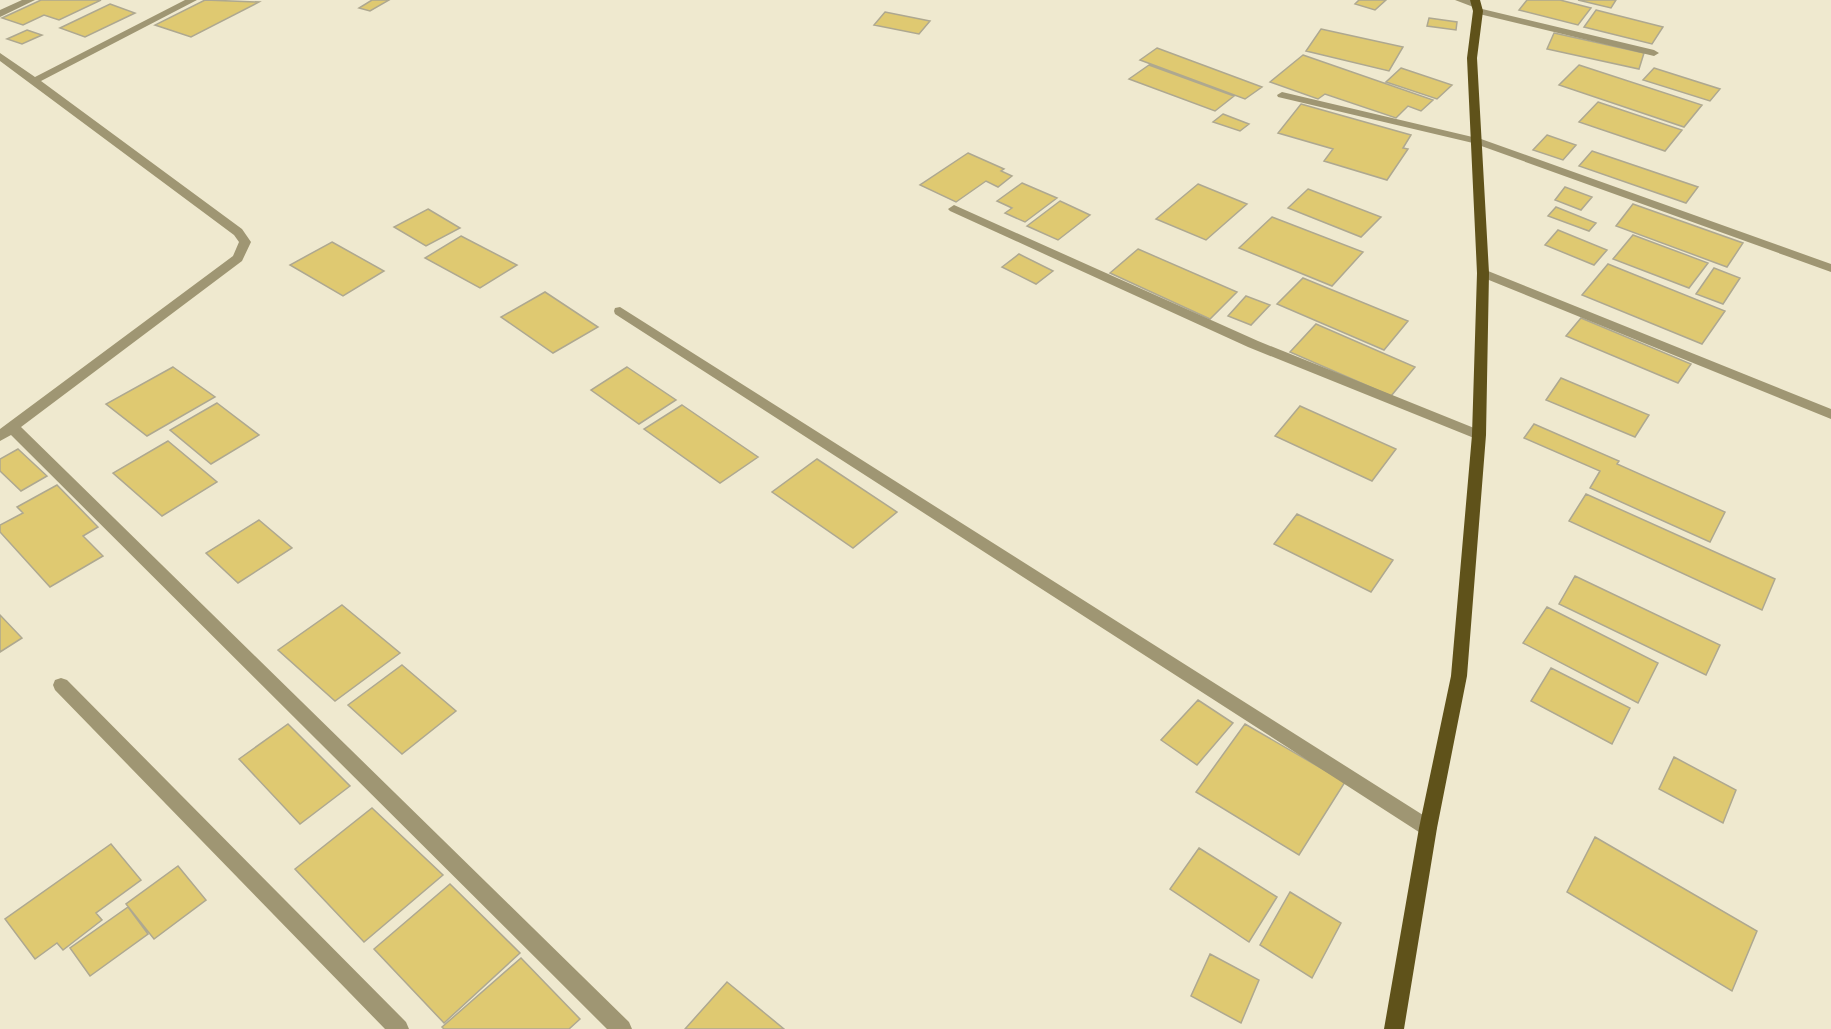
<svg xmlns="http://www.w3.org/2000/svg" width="1831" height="1029" viewBox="0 0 1831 1029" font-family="'Roboto Condensed',sans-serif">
  <rect width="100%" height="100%" fill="#efe9cf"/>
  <path fill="#dfc971" stroke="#aea890" stroke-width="1.5" d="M 41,0 L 101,0 L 59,20 L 44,15 L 23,25 L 2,18 Z
    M 205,0 L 259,2 L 191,37 L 155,25 Z
    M 372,0 L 389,0 L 370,11 L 359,8 Z
    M 1359,0 L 1386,0 L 1375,10 L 1355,4 Z
    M 1527,0 L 1560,0 L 1591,8 L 1578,25 L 1519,10 Z
    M 1578,0 L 1616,0 L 1611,8 Z
    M 110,4 L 135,13 L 85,37 L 60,28 Z
    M 1596,10 L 1663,27 L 1652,44 L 1584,27 Z
    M 885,12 L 930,21 L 919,34 L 874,25 Z
    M 1429,18 L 1457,22 L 1456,30 L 1427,26 Z
    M 1321,29 L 1403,47 L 1389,71 L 1306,51 Z
    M 27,30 L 42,35 L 22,44 L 7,39 Z
    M 1554,33 L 1644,53 L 1639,69 L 1547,49 Z
    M 1157,48 L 1262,87 L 1245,99 L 1140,60 Z
    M 1303,55 L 1433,100 L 1421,111 L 1408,106 L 1396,118 L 1325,94 L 1318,99 L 1270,82 Z
    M 1149,65 L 1234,96 L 1215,111 L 1129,79 Z
    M 1579,65 L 1702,105 L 1684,127 L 1559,85 Z
    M 1401,68 L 1452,85 L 1437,99 L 1386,82 Z
    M 1654,68 L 1720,89 L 1710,101 L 1643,80 Z
    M 1598,102 L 1682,130 L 1665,151 L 1579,122 Z
    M 1301,104 L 1411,135 L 1403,148 L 1408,149 L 1387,180 L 1324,161 L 1333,149 L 1278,133 Z
    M 1223,114 L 1249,124 L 1240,131 L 1213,122 Z
    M 1547,135 L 1576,145 L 1563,160 L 1533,150 Z
    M 1592,151 L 1698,187 L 1686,203 L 1579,166 Z
    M 968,153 L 1004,169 L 1001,171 L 1012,176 L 998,187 L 986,181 L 956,202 L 920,185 Z
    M 1022,183 L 1057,198 L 1025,222 L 1005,213 L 1012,208 L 997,201 Z
    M 1198,184 L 1247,204 L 1206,240 L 1156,219 Z
    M 1565,187 L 1592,197 L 1581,210 L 1555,200 Z
    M 1308,189 L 1381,217 L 1361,237 L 1288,208 Z
    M 1060,201 L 1090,215 L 1058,240 L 1027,226 Z
    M 1633,204 L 1743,243 L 1727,267 L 1616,226 Z
    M 1556,207 L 1596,223 L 1589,231 L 1548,216 Z
    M 428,209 L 460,228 L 426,246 L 394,227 Z
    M 1272,217 L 1363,252 L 1332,286 L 1239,248 Z
    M 1558,230 L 1607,250 L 1594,265 L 1545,245 Z
    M 1633,235 L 1708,263 L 1689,288 L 1613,259 Z
    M 461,236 L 517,265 L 480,288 L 425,258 Z
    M 332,242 L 384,271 L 343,296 L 290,265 Z
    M 1138,249 L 1237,292 L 1210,319 L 1110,273 Z
    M 1019,254 L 1053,271 L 1036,284 L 1002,267 Z
    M 1608,264 L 1725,311 L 1702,344 L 1582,295 Z
    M 1714,268 L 1740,278 L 1723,304 L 1696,294 Z
    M 1303,278 L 1408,321 L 1384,350 L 1277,304 Z
    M 545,292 L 598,327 L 553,353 L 501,317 Z
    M 1246,296 L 1270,305 L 1251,325 L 1228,316 Z
    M 1581,318 L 1691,364 L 1678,383 L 1566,336 Z
    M 1316,324 L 1415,367 L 1391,396 L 1290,352 Z
    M 173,367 L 215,397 L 147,436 L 106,404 Z
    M 627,367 L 676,400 L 639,424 L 591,390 Z
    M 1561,378 L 1649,415 L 1635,437 L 1546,400 Z
    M 217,403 L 259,435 L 211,464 L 170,430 Z
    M 682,405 L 758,457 L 720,483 L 644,429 Z
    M 1300,406 L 1396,449 L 1372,481 L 1275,436 Z
    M 1534,424 L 1619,461 L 1617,464 L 1725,512 L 1710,542 L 1590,488 L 1600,471 L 1524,438 Z
    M 168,441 L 217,482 L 162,516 L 113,473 Z
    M 18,449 L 47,476 L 21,491 L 0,471 L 0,459 Z
    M 817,459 L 897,512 L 853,548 L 772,492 Z
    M 57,485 L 98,527 L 83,536 L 103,556 L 50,587 L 0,532 L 0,525 L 23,513 L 17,507 Z
    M 1586,494 L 1775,579 L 1762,610 L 1569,521 Z
    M 1297,514 L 1393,560 L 1371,592 L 1274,544 Z
    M 259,520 L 292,548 L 238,583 L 206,553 Z
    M 1575,576 L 1720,645 L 1706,675 L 1559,604 Z
    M 342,605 L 400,653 L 335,701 L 278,650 Z
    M 1547,607 L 1658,663 L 1638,703 L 1523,643 Z
    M 0,615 L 22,638 L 0,652 Z
    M 402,665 L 456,711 L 402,754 L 348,705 Z
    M 1551,668 L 1630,708 L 1612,744 L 1531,701 Z
    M 1198,700 L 1233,723 L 1197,765 L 1161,740 Z
    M 288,724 L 350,786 L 300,824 L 239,759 Z
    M 1245,724 L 1345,782 L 1299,855 L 1196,792 Z
    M 1674,757 L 1736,790 L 1723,823 L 1659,789 Z
    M 372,808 L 443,875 L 364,942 L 295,869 Z
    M 1595,837 L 1757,931 L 1732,991 L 1567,892 Z
    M 111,844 L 141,880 L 96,913 L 102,920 L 63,950 L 57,943 L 35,959 L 5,919 Z
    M 1199,848 L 1277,897 L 1249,942 L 1170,889 Z
    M 178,866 L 206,900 L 154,939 L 126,904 Z
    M 450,884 L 520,953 L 444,1023 L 374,949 Z
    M 1290,892 L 1341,923 L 1312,978 L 1260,945 Z
    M 128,907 L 148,934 L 90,976 L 70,948 Z
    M 1210,954 L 1259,980 L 1241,1023 L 1191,996 Z
    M 521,958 L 580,1019 L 569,1029 L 444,1029 L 442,1027 Z
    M 727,982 L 784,1029 L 685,1029 Z"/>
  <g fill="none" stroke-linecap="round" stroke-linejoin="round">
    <path fill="#9f9673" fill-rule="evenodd" d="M 22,0 L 35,0 L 0,17 L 0,10 Z
      M 185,0 L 197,0 L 41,81 L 242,229 L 251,242 L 242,261 L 21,427 L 629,1022 L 632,1029 L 607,1029 L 11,435 L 0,441 L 0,429 L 233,256 L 239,242 L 234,235 L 0,61 L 0,53 L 35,77 Z
      M 1455,0 L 1470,0 L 1481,5 L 1476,8 Z
      M 1478,8 L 1654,50 L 1659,53 L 1654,56 L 1475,13 L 1475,9 Z
      M 1282,92 L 1481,139 L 1831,264 L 1831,272 L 1473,143 L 1278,97 L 1277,95 Z
      M 954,205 L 1258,341 L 1484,432 L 1486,435 L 1479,440 L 1474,438 L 1248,347 L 950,211 L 948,209 Z
      M 1483,269 L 1831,409 L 1831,419 L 1479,276 L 1479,270 Z
      M 620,307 L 1434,822 L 1437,828 L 1434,834 L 1428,836 L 1422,834 L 615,314 L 614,311 L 615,308 Z
      M 61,678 L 67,680 L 406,1022 L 409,1029 L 385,1029 L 55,690 L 53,685 L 55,680 Z"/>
    <path fill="#5f521a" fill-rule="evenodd" d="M 1470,0 L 1480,0 L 1483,11 L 1477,58 L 1489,273 L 1486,435 L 1467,676 L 1437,828 L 1404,1029 L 1384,1029 L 1419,828 L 1451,676 L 1472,435 L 1477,273 L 1467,58 L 1473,11 Z"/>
  </g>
</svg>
